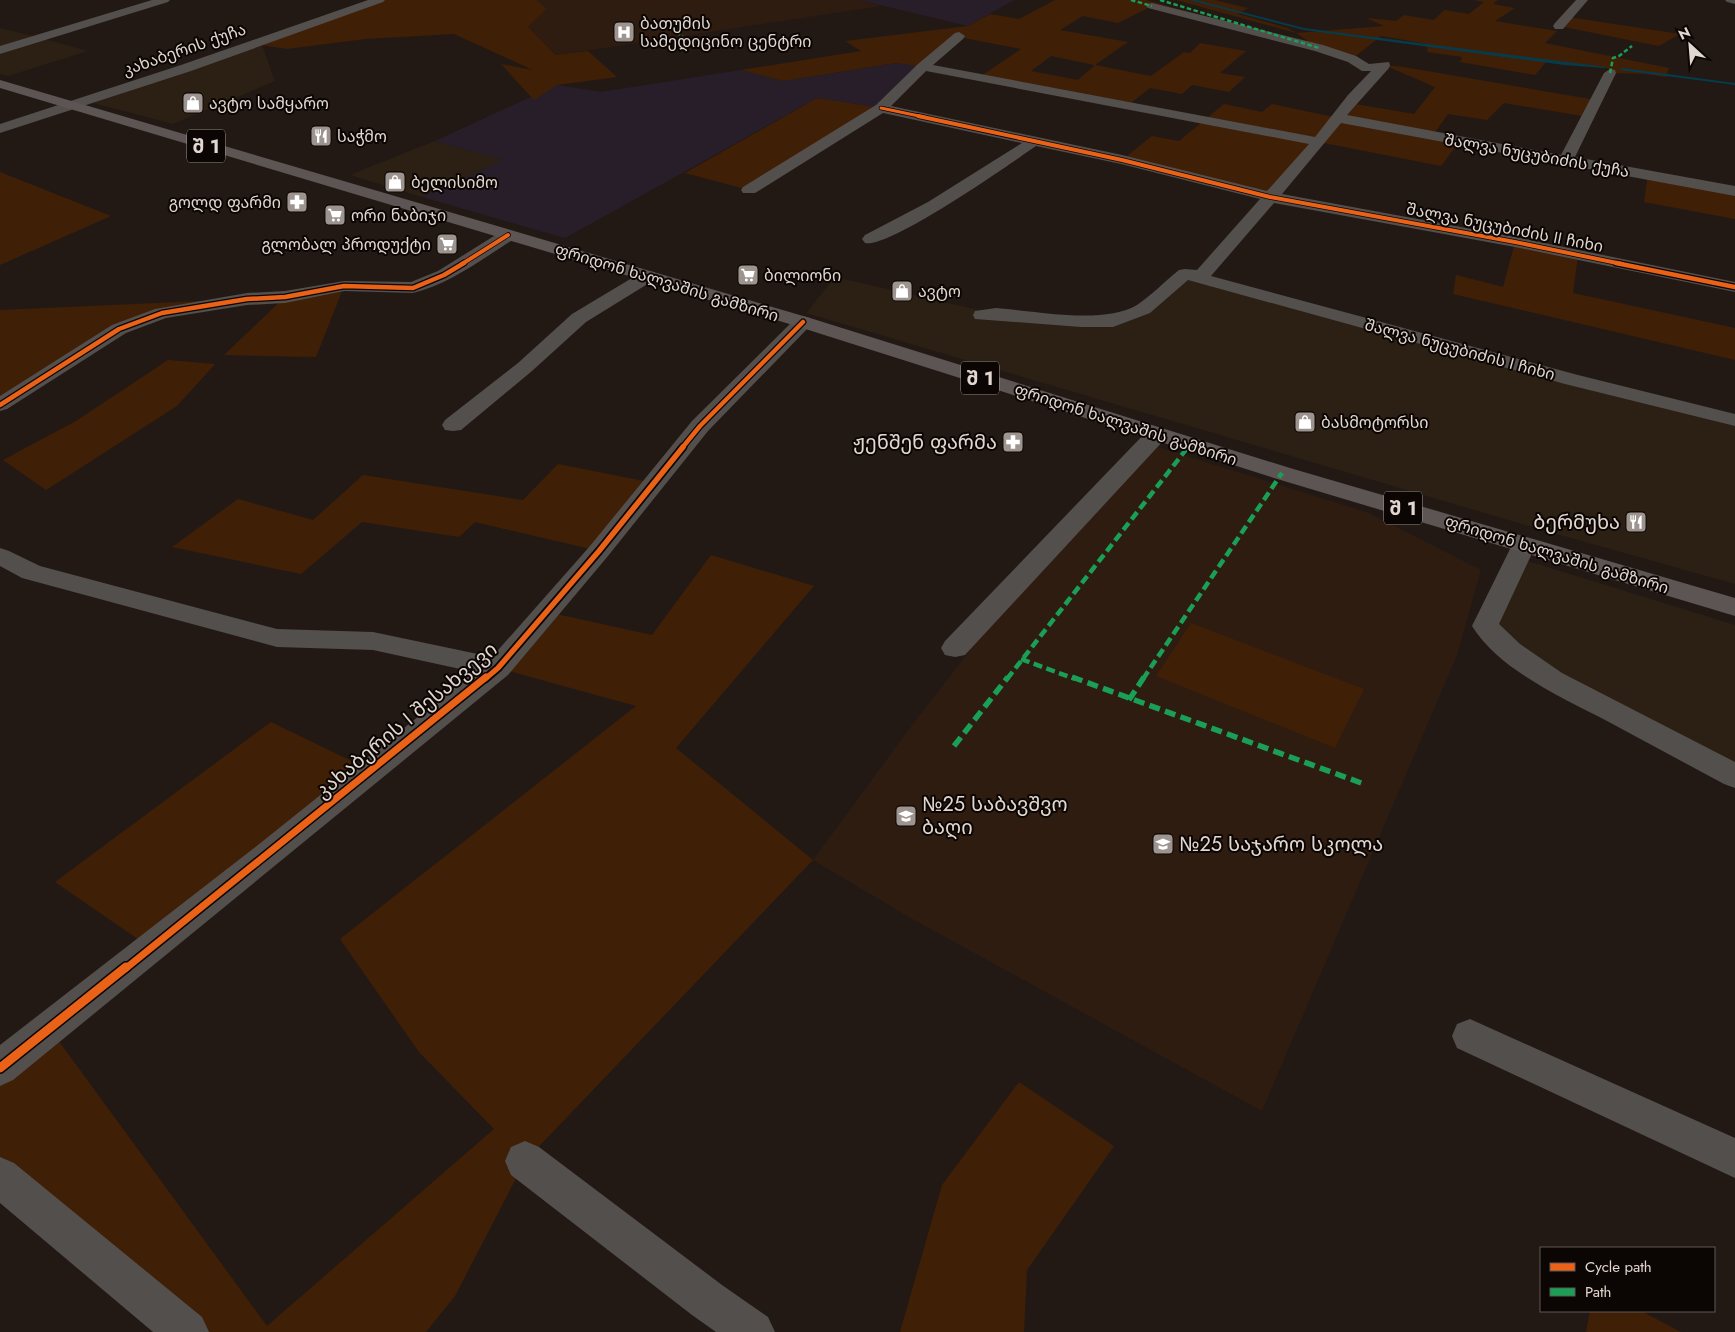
<svg xmlns="http://www.w3.org/2000/svg" width="1735" height="1332" viewBox="0 0 1735 1332" font-family="Jost,'Noto Sans Georgian',sans-serif">
  <rect width="100%" height="100%" fill="#221915"/>
  <path fill="#2b2013" d="M 0,28 L 41,38 L 88,51 L 8,76 L 0,74 Z
    M 262,45 L 275,81 L 173,124 L 93,103 Z
    M 435,141 L 504,160 L 422,197 L 350,175 Z
    M 1185,274 L 1735,420 L 1735,584 L 1539,529 L 806,313 L 835,277 L 996,314 L 1113,321 Z
    M 1528,561 L 1735,625 L 1735,776 L 1650,730 L 1485,626 Z"/>
  <path fill="#281e2a" d="M 859,0 L 1014,0 L 968,26 Z
    M 897,63 L 923,67 L 881,108 L 817,98 L 565,238 L 422,197 L 503,160 L 435,141 L 557,85 L 601,92 L 741,70 L 783,81 Z"/>
  <path fill="#2e1c11" d="M 537,0 L 859,0 L 881,6 L 557,55 L 528,27 L 547,9 Z
    M 1158,447 L 1369,513 L 1481,570 L 1457,655 L 1262,1111 L 907,916 L 813,860 L 906,733 L 981,636 Z"/>
  <path fill="#401f07" fill-rule="evenodd" d="M 379,0 L 537,0 L 547,9 L 528,27 L 556,55 L 588,51 L 617,77 L 557,85 L 534,100 L 501,64 L 533,70 L 454,34 L 365,39 L 287,49 L 255,44 Z
    M 1055,0 L 1146,0 L 1317,47 L 1296,33 L 1176,0 L 1214,0 L 1248,8 L 1238,14 L 1288,28 L 1296,33 L 1384,26 L 1366,18 L 1396,21 L 1404,15 L 1434,20 L 1444,10 L 1469,14 L 1484,2 L 1474,0 L 1498,0 L 1493,4 L 1515,8 L 1495,21 L 1557,31 L 1545,43 L 1669,68 L 1666,77 L 1644,74 L 1610,73 L 1612,69 L 1548,60 L 1535,75 L 1460,62 L 1462,57 L 1427,52 L 1428,44 L 1381,36 L 1352,59 L 1152,6 L 1118,23 L 1083,16 L 1060,30 L 1128,42 L 1095,65 L 1151,76 L 1184,52 L 1190,53 L 1200,43 L 1246,51 L 1220,73 L 1245,77 L 1229,92 L 1192,85 L 1182,94 L 1150,88 L 1127,106 L 978,78 L 1021,49 L 959,37 L 923,67 L 896,63 L 783,81 L 741,70 L 861,51 L 845,41 L 968,26 L 990,14 L 1019,19 ZM 1051,56 L 1094,65 L 1094,66 L 1078,80 L 1031,71 Z
    M 1568,17 L 1680,34 L 1659,46 L 1559,26 Z
    M 1384,65 L 1404,67 L 1596,100 L 1588,117 L 1504,103 L 1487,120 L 1448,114 L 1433,135 L 1460,141 L 1441,166 L 1319,142 L 1270,197 L 1122,160 L 1152,136 L 1179,141 L 1224,104 L 1262,112 L 1272,104 L 1338,118 L 1349,103 L 1414,114 L 1435,87 Z
    M 817,98 L 881,108 L 749,190 L 685,173 Z
    M 0,172 L 111,216 L 0,265 Z
    M 1648,175 L 1735,191 L 1735,219 L 1644,202 Z
    M 1515,242 L 1578,255 L 1573,293 L 1735,328 L 1735,360 L 1453,294 L 1456,275 L 1503,287 Z
    M 344,286 L 316,357 L 224,355 L 285,297 Z
    M 247,299 L 119,329 L 0,405 L 0,310 Z
    M 168,360 L 215,364 L 177,406 L 46,490 L 3,460 L 76,421 Z
    M 558,464 L 654,483 L 599,551 L 475,522 L 459,537 L 362,522 L 301,574 L 172,547 L 238,499 L 313,520 L 363,475 L 523,500 Z
    M 711,555 L 814,586 L 676,748 L 813,860 L 525,1161 L 455,1296 L 426,1332 L 187,1332 L 0,1177 L 0,1068 L 50,1029 L 267,1326 L 494,1129 L 419,1052 L 340,939 L 636,706 L 498,668 L 547,612 L 652,635 Z
    M 1191,623 L 1364,689 L 1335,748 L 1156,676 Z
    M 271,722 L 372,771 L 151,948 L 55,882 Z
    M 1019,1082 L 1114,1146 L 1027,1270 L 1024,1332 L 900,1332 L 942,1185 Z
    M 1590,1311 L 1641,1311 L 1681,1332 L 1586,1332 Z"/>
  <g fill="none" stroke-linecap="round" stroke-linejoin="round">
    <path fill="#073b4a" fill-rule="evenodd" d="M 1189,0 L 1196,0 L 1304,28 L 1606,67 L 1604,68 L 1564,65 L 1304,30 Z
      M 1622,68 L 1735,83 L 1735,85 L 1620,70 Z"/>
    <path fill="#534f4d" fill-rule="evenodd" d="M 152,0 L 170,0 L 168,2 L 0,54 L 0,46 Z
      M 368,0 L 385,0 L 383,2 L 191,71 L 0,133 L 0,124 L 181,65 Z
      M 1576,0 L 1588,0 L 1563,29 L 1555,29 L 1553,26 L 1555,23 Z
      M 1725,0 L 1735,0 L 1735,4 L 1727,2 Z
      M 1152,3 L 1323,45 L 1356,56 L 1369,64 L 1389,62 L 1390,65 L 1389,68 L 1347,115 L 1561,155 L 1604,73 L 1610,69 L 1615,70 L 1616,73 L 1575,157 L 1735,186 L 1735,196 L 1341,123 L 1282,194 L 1515,237 L 1735,282 L 1735,292 L 1515,247 L 1274,203 L 1211,276 L 1578,375 L 1735,414 L 1735,426 L 1565,384 L 1188,280 L 1150,313 L 1113,327 L 1081,327 L 975,319 L 973,315 L 975,311 L 996,308 C 1035,311 1104,325 1137,305 C 1152,295 1165,281 1179,270 L 1185,269 L 1197,270 L 1260,199 L 1121,164 L 1036,146 C 1010,164 889,249 865,243 L 862,239 L 865,235 L 928,202 L 1022,143 L 883,113 L 755,193 L 743,193 L 741,190 L 743,187 L 876,105 L 918,64 L 955,33 L 959,32 L 965,36 L 963,39 L 933,65 L 1315,137 L 1348,95 L 1371,71 L 1362,71 L 1348,62 L 1315,51 L 1148,8 L 1146,6 L 1148,4 ZM 926,71 L 1309,144 L 1267,191 L 1122,155 L 891,106 Z
      M 508,230 L 514,231 L 516,235 L 514,239 C 482,259 450,284 413,293 L 344,291 L 285,303 L 247,305 L 166,318 L 126,333 L 7,409 L 0,411 L 0,396 L 112,325 L 155,309 L 247,293 L 285,291 L 344,281 L 411,282 L 438,271 L 502,231 Z
      M 648,271 L 654,272 L 657,276 L 654,280 L 586,322 L 532,371 L 461,430 L 453,431 L 445,430 L 442,425 L 445,420 L 518,363 L 572,314 L 642,272 Z
      M 803,316 L 810,318 L 813,322 L 810,326 L 708,431 L 608,556 L 508,675 L 13,1080 L 0,1086 L 0,1045 L 258,845 L 474,672 L 373,650 L 277,647 L 22,578 L 0,566 L 0,548 L 9,551 L 40,566 L 277,629 L 373,632 L 492,657 L 590,546 L 692,421 L 796,318 Z
      M 1157,427 L 1165,429 L 1168,434 L 1165,439 L 965,655 L 955,657 L 945,655 L 941,648 L 945,641 L 1149,429 Z
      M 1524,537 L 1533,540 L 1536,545 L 1499,624 L 1520,644 L 1562,673 L 1735,762 L 1735,788 L 1724,784 C 1685,763 1646,742 1607,721 C 1563,698 1499,670 1472,626 L 1512,545 L 1515,540 Z
      M 1470,1019 L 1735,1138 L 1735,1178 L 1457,1048 L 1452,1036 L 1457,1024 Z
      M 525,1141 L 539,1147 L 722,1285 L 768,1317 L 775,1332 L 716,1332 L 692,1315 L 511,1175 L 505,1161 L 511,1147 Z
      M 0,1157 L 14,1163 L 202,1317 L 209,1332 L 153,1332 L 0,1203 Z"/>
    <path fill="#5c5553" fill-rule="evenodd" d="M 0,80 L 810,318 L 1290,468 L 1735,598 L 1735,616 L 1274,478 L 796,326 L 0,88 Z"/>
    <path stroke="#1a9f57" stroke-width="2.5" stroke-dasharray="4.5 2.5" stroke-linecap="butt" d="M 1131,0 L 1152,6
      M 1160,0 L 1319,48
      M 665,24 L 683,37
      M 1610,73 L 1613,58 L 1619,56 L 1632,46"/>
    <path stroke="#1a9f57" stroke-width="4" stroke-dasharray="7 4" stroke-linecap="butt" d="M 1187,448 L 1190,444"/>
    <path stroke="#1a9f57" stroke-width="4.5" stroke-dasharray="9 4.5" stroke-linecap="butt" d="M 1021,659 L 1075,679
      M 1007,679 L 1188,447
      M 1143,679 L 1282,473"/>
    <path stroke="#1a9f57" stroke-width="5.5" stroke-dasharray="11 5.5" stroke-linecap="butt" d="M 1072,677 L 1364,784
      M 1129,700 L 1144,677
      M 954,746 L 1008,677"/>
    <g stroke="#0b0603" stroke-width="4.5">
      <path id="cycleway-far5" d="M 881,108 L 924,117"/>
    </g>
    <g stroke="#0b0603" stroke-width="5.5">
      <path id="cycleway-far4" d="M 918,116 L 1122,160 L 1270,197 L 1515,242 L 1622,264
        M 462,264 L 508,235"/>
    </g>
    <g stroke="#0b0603" stroke-width="7">
      <path id="cycleway-far3" d="M 1616,263 L 1735,287
        M 0,405 L 119,329 L 162,313 L 247,299 L 285,297 L 344,286 L 413,288 L 444,275 L 464,263
        M 682,448 L 700,426 L 803,322"/>
    </g>
    <g stroke="#0b0603" stroke-width="9">
      <path id="cycleway-far2" d="M 485,679 L 498,668 L 599,551 L 683,447"/>
    </g>
    <g stroke="#0b0603" stroke-width="10">
      <path id="cycleway-far1" d="M 125,969 L 486,677"/>
    </g>
    <g stroke="#0b0603" stroke-width="12">
      <path id="cycleway" d="M 0,1068 L 126,967"/>
    </g>
    <use href="#cycleway-far5" stroke="#ea6118" stroke-width="3"/>
    <use href="#cycleway-far4" stroke="#ea6118" stroke-width="4"/>
    <use href="#cycleway-far3" stroke="#ea6118" stroke-width="4.5"/>
    <use href="#cycleway-far2" stroke="#ea6118" stroke-width="5.5"/>
    <use href="#cycleway-far1" stroke="#ea6118" stroke-width="7"/>
    <use href="#cycleway" stroke="#ea6118" stroke-width="9"/>
  </g>
  <defs>
    <g id="hospital-square" transform="scale(1.125)"><rect x="-9" y="-9" width="18" height="18" rx="4" fill="#9e948f" stroke="#0b0603"/><path d="M-5-5h3v3.5h4V-5h3V5h-3V1.5h-4V5h-3Z" fill="#fff"/></g>
    <g id="shop-square" transform="scale(1.125)"><rect x="-9" y="-9" width="18" height="18" rx="4" fill="#9e948f" stroke="#0b0603"/><path d="M-5-2.5h2.3a2.7 3.5 0 0 1 5.4 0H5L5.5 6h-11ZM-1.5-2.5h3a1.5 2.3 0 0 0-3 0Z" fill="#fff"/></g>
    <g id="restaurant-square" transform="scale(1.125)"><rect x="-9" y="-9" width="18" height="18" rx="4" fill="#9e948f" stroke="#0b0603"/><path d="M-5-6h1v4h1v-4h1v4h1v-4h1v5L-1.5 .5V6h-2V.5L-5-1ZM5-6V6H3V1.5H1.5Q1.5-4 5-6Z" fill="#fff"/></g>
    <g id="pharmacy-square" transform="scale(1.125)"><rect x="-9" y="-9" width="18" height="18" rx="4" fill="#9e948f" stroke="#0b0603"/><path d="M-2-6h4v4h4v4h-4v4h-4v-4h-4v-4h4Z" fill="#fff"/></g>
    <g id="supermarket-square" transform="scale(1.125)"><rect x="-9" y="-9" width="18" height="18" rx="4" fill="#9e948f" stroke="#0b0603"/><path d="M-6-5.5h2.5l.6 2H6L4.5 2H-2.5L-4.4-4H-6ZM-1.5 3.2a1.3 1.3 0 1 0 .1 0ZM3 3.2a1.3 1.3 0 1 0 .1 0Z" fill="#fff"/></g>
    <g id="school-square" transform="scale(1.125)"><rect x="-9" y="-9" width="18" height="18" rx="4" fill="#9e948f" stroke="#0b0603"/><path d="M0-5L7-2L0 1L-7-2ZM-4 1L0 2.5L4 1V4Q0 6-4 4Z" fill="#fff"/></g>
  </defs>
  <g fill-rule="evenodd">
    <use href="#hospital-square" x="624" y="32"/>
    <use href="#shop-square" x="193" y="103"/>
    <use href="#restaurant-square" x="321" y="136"/>
    <use href="#shop-square" x="395" y="182"/>
    <use href="#pharmacy-square" x="297" y="202"/>
    <use href="#supermarket-square" x="335" y="215"/>
    <use href="#supermarket-square" x="447" y="244"/>
    <use href="#supermarket-square" x="748" y="275"/>
    <use href="#shop-square" x="902" y="291"/>
    <use href="#shop-square" x="1305" y="422"/>
    <use href="#pharmacy-square" x="1013" y="442"/>
    <use href="#restaurant-square" x="1636" y="522"/>
    <use href="#school-square" x="906" y="816"/>
    <use href="#school-square" x="1163" y="844"/>
  </g>
  <g text-anchor="middle" stroke-width="4" stroke-linejoin="round" paint-order="stroke">
    <g font-size="16" fill="#e1d6d0" stroke="#0b0603" text-anchor="start">
      <text x="640" y="29">ბათუმის<tspan x="640" dy="18">სამედიცინო ცენტრი</tspan></text>
      <text x="209" y="109">ავტო სამყარო</text>
      <text x="337" y="142">საჭმო</text>
      <text x="411" y="188">ბელისიმო</text>
      <text x="281" y="208" text-anchor="end">გოლდ ფარმი</text>
      <text x="351" y="221">ორი ნაბიჯი</text>
      <text x="431" y="250" text-anchor="end">გლობალ პროდუქტი</text>
      <text x="764" y="281">ბილიონი</text>
      <text x="918" y="297">ავტო</text>
      <text x="1321" y="428">ბასმოტორსი</text>
    </g>
    <g font-size="16" fill="#e1d6d0" stroke="#0b0603">
      <text transform="translate(184 49) rotate(-19)" y="6">კახაბერის ქუჩა</text>
      <text transform="translate(1537 155) rotate(10)" y="6">შალვა ნუცუბიძის ქუჩა</text>
      <text transform="translate(1505 227) rotate(11)" y="6">შალვა ნუცუბიძის II ჩიხი</text>
      <text transform="translate(667 282) rotate(17)" y="6">ფრიდონ ხალვაშის გამზირი</text>
      <text transform="translate(1460 349) rotate(15)" y="6">შალვა ნუცუბიძის I ჩიხი</text>
      <text transform="translate(1126 424) rotate(18)" y="6">ფრიდონ ხალვაშის გამზირი</text>
      <text transform="translate(1557 554) rotate(17)" y="6">ფრიდონ ხალვაშის გამზირი</text>
    </g>
    <g fill="#0b0603" stroke="#a19892" stroke-width="1">
      <rect x="187" y="129.5" width="38" height="33" rx="4"/>
      <rect x="961" y="361.5" width="38" height="33" rx="4"/>
      <rect x="1384" y="491.5" width="38" height="33" rx="4"/>
    </g>
    <g font-size="19" font-weight="bold" fill="#e1d6d0">
      <text x="206" y="153">შ 1</text>
      <text x="980" y="385">შ 1</text>
      <text x="1403" y="515">შ 1</text>
    </g>
    <g font-size="20" fill="#e1d6d0" stroke="#0b0603" text-anchor="end">
      <text x="997" y="449">ჟენშენ ფარმა</text>
      <text x="1620" y="529">ბერმუხა</text>
      <text x="922" y="811" text-anchor="start">№25 საბავშვო<tspan x="922" dy="23">ბაღი</tspan></text>
      <text x="1179" y="851" text-anchor="start">№25 საჯარო სკოლა</text>
    </g>
    <g font-size="20" fill="#e1d6d0" stroke="#0b0603">
      <text transform="translate(406 720) rotate(-40)" y="7">კახაბერის I შესახვევი</text>
    </g>
  </g>
  <rect x="1540" y="1247" width="175" height="65" fill="#0b0603" stroke="#615955"/>
  <rect x="1550" y="1263" width="25" height="8" fill="#ea6118" stroke="#615955"/>
  <text x="1585" y="1272" font-size="15" fill="#e1d6d0">Cycle path</text>
  <rect x="1550" y="1288" width="25" height="8" fill="#1a9f57" stroke="#615955"/>
  <text x="1585" y="1297" font-size="15" fill="#e1d6d0">Path</text>
  <g transform="translate(1690 45) rotate(334)" stroke="#0b0603" stroke-width="4" paint-order="stroke">
  <path d="M0-4L9 19L0 12L-9 19Z" fill="#e1d6d0"/>
  <text y="-8" font-size="14" font-weight="bold" text-anchor="middle" fill="#e1d6d0">N</text>
  </g>
</svg>
